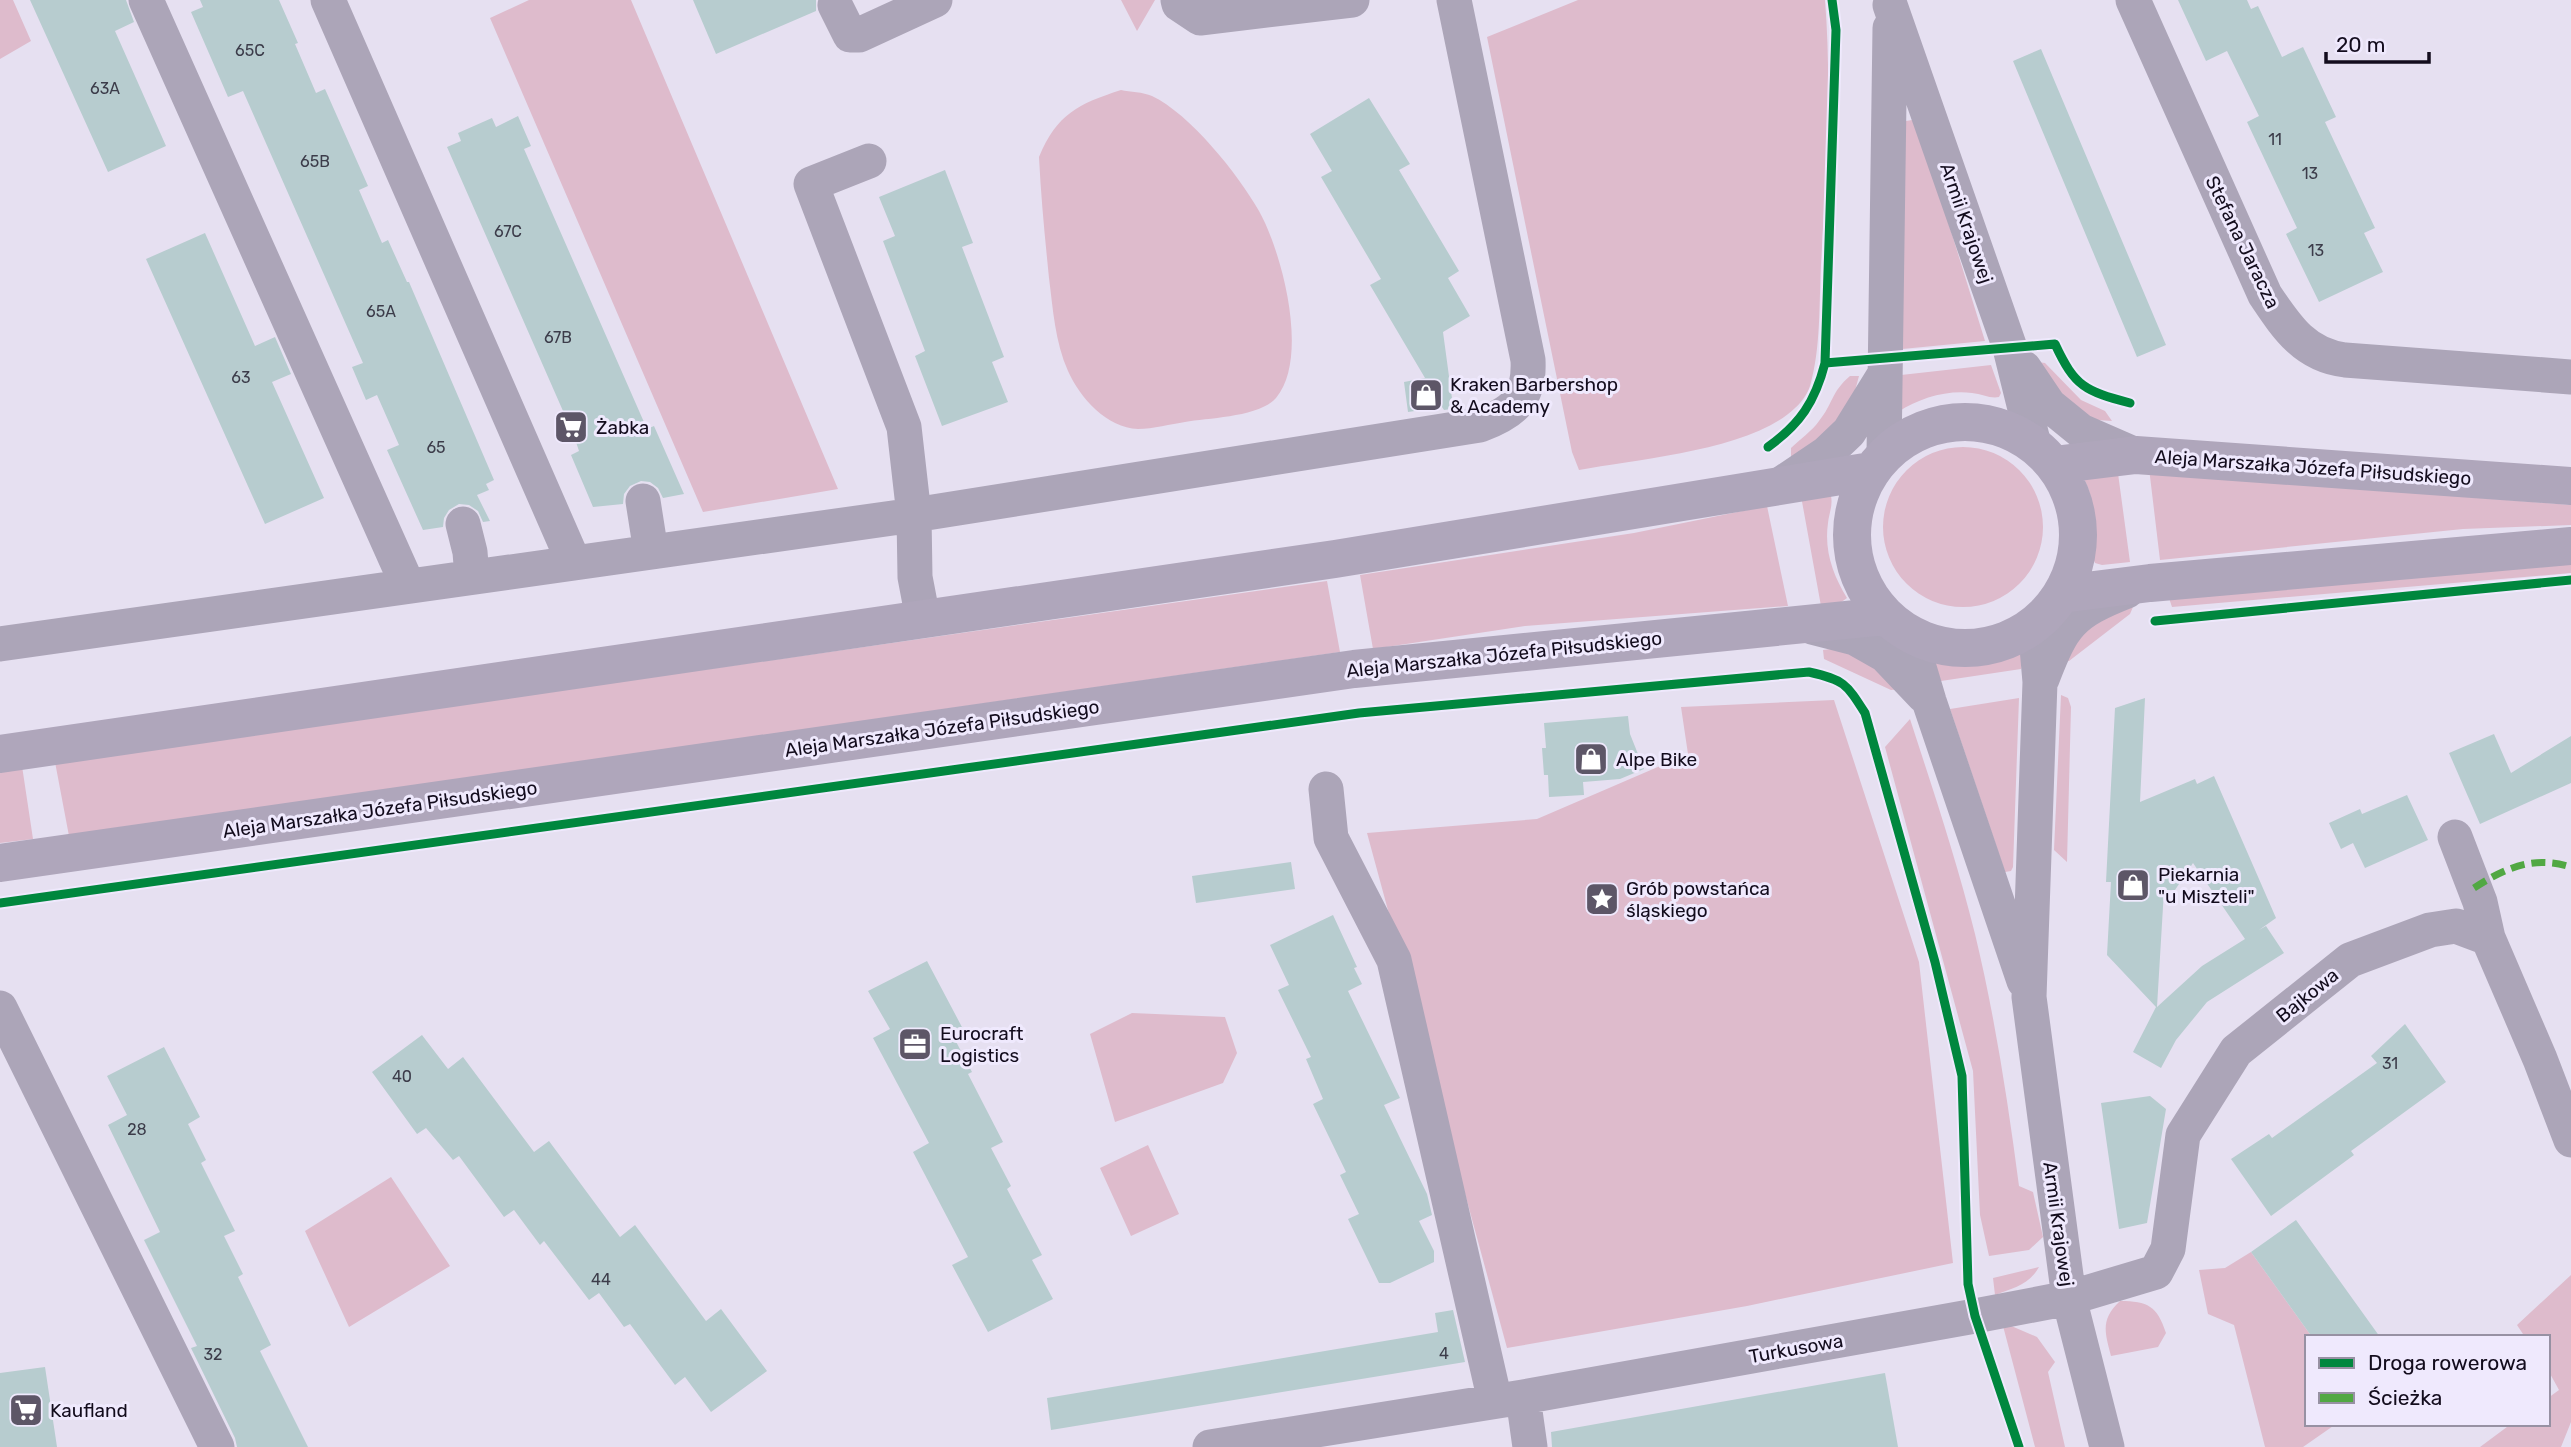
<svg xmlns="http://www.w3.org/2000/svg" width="2571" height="1447" viewBox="0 0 2571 1447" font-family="Rubik,sans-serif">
  <rect width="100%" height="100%" fill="#e6e0f1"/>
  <path fill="#debbcc" d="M 0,0 L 13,0 L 31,41 L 0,59 Z
    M 529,0 L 631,0 L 838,489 L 703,512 L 490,18 Z
    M 1121,0 L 1155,0 L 1137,31 Z
    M 1578,0 L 1825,0 C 1832,88 1826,177 1821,265 C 1819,304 1821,348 1810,386 C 1808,393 1801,403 1795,408 C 1752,450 1638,459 1579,470 L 1572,452 L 1487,37 Z
    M 1121,90 C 1130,92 1143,92 1152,96 C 1190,114 1238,174 1259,211 C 1282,252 1310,358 1276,398 C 1260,417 1209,418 1185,422 C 1171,424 1153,429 1138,429 C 1107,428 1080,398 1068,371 C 1055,342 1053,309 1049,278 C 1045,238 1041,198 1039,157 C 1057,114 1078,104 1121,90 Z
    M 1912,120 L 1919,128 L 1985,341 L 1892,350 L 1906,121 Z
    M 2031,361 L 2045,363 L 2081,400 L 2105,411 L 2112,421 L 2097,420 L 2081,414 Z
    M 1991,365 L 2001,393 L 1999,397 C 1991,399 1982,394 1972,393 C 1946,390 1920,398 1898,412 L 1892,376 Z
    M 1850,376 L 1859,376 L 1849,413 L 1791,462 L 1791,448 C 1800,439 1812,431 1819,421 C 1833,404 1831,392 1850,376 Z
    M1883 527a80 80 0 1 1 160 0a80 80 0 1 1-160 0Z
    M 2117,466 L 2130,562 L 2102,565 L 2095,563 C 2088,548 2094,533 2093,517 C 2093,503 2090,490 2083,477 Z
    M 2149,468 L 2339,487 L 2571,505 L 2571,525 L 2463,529 L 2160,560 Z
    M 1801,496 L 1831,496 C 1833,506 1829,513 1828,523 C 1824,551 1833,575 1847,598 L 1840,603 L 1821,606 Z
    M 1767,506 L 1788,606 L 1525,626 L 1373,649 L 1360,575 L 1634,533 Z
    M 2571,562 L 2571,573 L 2172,607 L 2168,595 Z
    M 1327,581 L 1340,652 L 69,836 L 55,762 Z
    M 2133,607 L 2130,614 L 2069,661 L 2061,662 L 2080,626 Z
    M 2016,646 L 2022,649 L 2021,669 L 1941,681 L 1934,662 L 1939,657 C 1966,660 1990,659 2016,646 Z
    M 1839,648 L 1858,652 L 1901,689 L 1891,690 L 1824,659 L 1823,650 Z
    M 2061,695 L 2068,698 L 2071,707 L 2067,862 L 2054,850 Z
    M 2019,698 L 2013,867 L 2011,871 L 2005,872 L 1950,709 Z
    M 1834,700 L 1919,962 L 1953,1263 L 1747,1306 L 1507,1348 L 1367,833 L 1537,819 L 1688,754 L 1681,707 Z
    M 1910,719 C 1933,790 1957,861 1975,934 C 1995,1017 2008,1102 2019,1186 L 2033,1192 L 2043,1237 L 2029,1250 L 1989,1256 L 1980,1215 L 1973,1071 L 1885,747 Z
    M 22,766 L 33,839 L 0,843 L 0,770 Z
    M 1132,1013 L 1225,1017 L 1237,1053 L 1223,1083 L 1115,1122 L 1090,1034 Z
    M 1148,1145 L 1179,1214 L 1131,1236 L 1100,1168 Z
    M 391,1177 L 450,1266 L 349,1327 L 305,1231 Z
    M 2251,1252 L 2312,1337 L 2307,1337 L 2307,1424 L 2336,1424 L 2303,1447 L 2265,1447 L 2234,1325 L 2208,1314 L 2199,1270 L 2225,1268 Z
    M 2039,1267 C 2029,1285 2014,1288 1995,1295 L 1993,1278 Z
    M 2571,1275 L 2571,1422 L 2561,1447 L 2480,1447 L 2511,1424 L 2548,1424 L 2548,1398 L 2559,1390 L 2548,1370 L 2548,1337 L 2525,1337 L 2517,1325 Z
    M 2120,1301 C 2148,1301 2157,1306 2166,1333 L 2158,1347 L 2111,1356 C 2105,1332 2100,1320 2120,1301 Z
    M 2009,1325 L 2037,1337 L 2055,1362 L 2048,1372 L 2065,1447 L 2035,1447 L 2003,1326 Z"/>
  <path fill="#b7cccf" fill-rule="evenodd" d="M 30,0 L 126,0 L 134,22 L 115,31 L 166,146 L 108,172 Z
    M 200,0 L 279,0 L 298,43 L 295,44 L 316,93 L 325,89 L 368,186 L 359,190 L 382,243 L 388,240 L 407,282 L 409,282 L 494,480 L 486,484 L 489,490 L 477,495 L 490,521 L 483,522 L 478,511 L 469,505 L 459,504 L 449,510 L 444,518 L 443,527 L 423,530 L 387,450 L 399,445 L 377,395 L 366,400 L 352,367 L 363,363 L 243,91 L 228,97 L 191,12 L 203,7 Z
    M 693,0 L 816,0 L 816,11 L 716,54 Z
    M 2178,0 L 2247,0 L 2251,9 L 2258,6 L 2282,57 L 2303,47 L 2336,117 L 2325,122 L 2375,228 L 2364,233 L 2383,272 L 2319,302 L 2286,234 L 2297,228 L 2247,122 L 2259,116 L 2227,51 L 2206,61 Z
    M 2041,49 L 2166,345 L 2137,357 L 2013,61 Z
    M 1369,98 L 1410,164 L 1399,170 L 1459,271 L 1448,278 L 1470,316 L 1443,332 L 1453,406 L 1450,406 L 1451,409 L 1444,410 L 1442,407 L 1408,412 L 1404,382 L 1425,378 L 1370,285 L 1381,279 L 1321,177 L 1332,171 L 1310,134 Z
    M 518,116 L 531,146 L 524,149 L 647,429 L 654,426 L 684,494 L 663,498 L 658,488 L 650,482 L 641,481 L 630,486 L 624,494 L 623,504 L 593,507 L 571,455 L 579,451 L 574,436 L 447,147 L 461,141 L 458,133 L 492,118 L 496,127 Z
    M 945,170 L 973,243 L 962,247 L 1004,357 L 992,362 L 1008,402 L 942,426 L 915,356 L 925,351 L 883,241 L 895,236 L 879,197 Z
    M 205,233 L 255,346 L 275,337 L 291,374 L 272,382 L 324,498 L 265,524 L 146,259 Z
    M 2145,698 L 2140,802 L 2195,779 L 2197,784 L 2214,776 L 2276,918 L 2259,930 L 2266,926 L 2284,953 L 2207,1002 L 2176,1040 L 2161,1068 L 2133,1052 L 2156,1007 L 2107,955 L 2111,882 L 2106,882 L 2115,708 ZM 2193,863 L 2245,939 L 2202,966 L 2157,1007 L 2164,890 L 2175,890 Z
    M 1628,716 L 1630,734 L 1644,769 L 1620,779 L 1583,782 L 1584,795 L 1549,797 L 1548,775 L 1544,775 L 1542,748 L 1546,748 L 1544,723 Z
    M 2494,734 L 2511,773 L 2571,736 L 2571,783 L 2480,824 L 2449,753 Z
    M 2407,795 L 2428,840 L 2365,868 L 2353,843 L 2341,849 L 2329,823 L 2360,809 L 2362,814 Z
    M 1291,862 L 1295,889 L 1196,903 L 1192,876 Z
    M 1333,915 L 1357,967 L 1354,968 L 1362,984 L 1348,991 L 1400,1098 L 1384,1105 L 1427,1194 L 1432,1215 L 1419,1221 L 1434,1251 L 1434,1262 L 1390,1283 L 1379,1283 L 1348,1219 L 1359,1214 L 1340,1175 L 1346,1172 L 1313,1104 L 1323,1099 L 1306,1059 L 1311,1057 L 1278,990 L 1289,985 L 1270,945 Z
    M 927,961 L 963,1029 L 952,1034 L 972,1072 L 968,1074 L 1003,1142 L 991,1148 L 1011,1186 L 1007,1189 L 1042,1255 L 1032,1260 L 1053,1299 L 988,1332 L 952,1265 L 968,1257 L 913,1152 L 929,1143 L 873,1038 L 890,1029 L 868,991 Z
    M 2405,1024 L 2446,1082 L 2351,1151 L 2354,1155 L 2271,1216 L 2231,1159 L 2269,1134 L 2272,1138 L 2377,1063 L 2371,1056 Z
    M 422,1035 L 448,1069 L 463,1057 L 534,1152 L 549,1141 L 620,1237 L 635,1225 L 706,1321 L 721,1309 L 767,1371 L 711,1412 L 685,1377 L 675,1385 L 630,1324 L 624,1327 L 599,1293 L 589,1300 L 544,1241 L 540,1245 L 514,1210 L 504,1217 L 459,1156 L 453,1160 L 426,1128 L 417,1134 L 372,1072 Z
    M 164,1047 L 200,1117 L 188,1124 L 206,1160 L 201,1163 L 235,1231 L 224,1236 L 243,1274 L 238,1277 L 271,1345 L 260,1351 L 308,1447 L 237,1447 L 235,1438 L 191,1348 L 197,1346 L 144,1240 L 160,1232 L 108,1125 L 127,1115 L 107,1076 Z
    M 2150,1096 L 2166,1109 L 2147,1223 L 2119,1229 L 2101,1103 Z
    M 2296,1220 L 2380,1337 L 2312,1337 L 2251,1252 Z
    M 1453,1310 L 1465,1362 L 1051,1430 L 1047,1398 L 1438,1332 L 1435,1313 Z
    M 45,1367 L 57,1447 L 0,1447 L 0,1373 Z
    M 1885,1373 L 1898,1447 L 1552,1447 L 1551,1432 Z"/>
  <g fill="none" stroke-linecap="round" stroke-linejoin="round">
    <path stroke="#aca5b8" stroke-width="35" d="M 146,0 L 408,586
      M 328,0 L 574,563
      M 1178,0 L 1179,4 L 1200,18 L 1352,0
      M 2133,0 L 2265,295 C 2286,326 2304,355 2345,360 L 2571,377
      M 835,5 L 850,35 L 859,35 L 935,0
      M 1890,5 L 2010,348 L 2034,445
      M 2024,368 L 2049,405 L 2081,431 L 2136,455
      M 1884,455 L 1890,28
      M 1778,486 L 1827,453 L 1849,432 L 1883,377
      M 643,501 L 651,552
      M 463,524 L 470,552 L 472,577
      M 923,619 L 915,577 L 914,515 L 1480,425 C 1514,412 1530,399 1528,360 L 1454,0
      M 2035,624 L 2040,682 L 2029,997 L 2069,1298 L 2107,1447
      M 1812,627 L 1855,638 L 1885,655 L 1924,696
      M 1909,634 L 1929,701 L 2024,981
      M 0,644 L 914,515 L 904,427 L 811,184 L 869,161
      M 2042,679 C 2063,624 2071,613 2127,591
      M 1326,789 L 1331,838 L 1394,960 L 1495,1401
      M 2455,837 L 2480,902 L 2488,938
      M 0,1008 L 217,1447
      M 1523,1397 L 1530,1447
      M 1210,1447 L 1523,1397 L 1975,1316 L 2069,1298 L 2156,1272 L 2168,1249 L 2183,1135 L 2236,1051 L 2350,960 L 2430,930 L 2456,926 L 2488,938 L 2540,1059 L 2571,1140"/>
    <path stroke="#afa6bb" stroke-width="38" d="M1852 535a113 113 0 1 1 226 0a113 113 0 1 1-226 0Z
      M 2054,465 L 2136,455 L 2571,486
      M 2062,594 L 2150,583 L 2571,546
      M 0,754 L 1335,559 L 1871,471
      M 0,863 L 1354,669 L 1886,616"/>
    <path stroke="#51a843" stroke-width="7" stroke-dasharray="14 7" stroke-linecap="butt" d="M 2474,888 C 2505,868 2534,855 2571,867"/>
    <g stroke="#efe9fd" stroke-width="13">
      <path id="cycleway" d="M 1825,363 L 2055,344 C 2075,387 2085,391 2130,403
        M 1768,447 C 1800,424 1815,402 1825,363 L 1836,30 L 1832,0
        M 2155,621 L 2571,580
        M 0,903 L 1359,713 L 1809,672 C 1844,680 1846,683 1865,713 L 1935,962 L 1962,1076 L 1968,1284 L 1975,1316 L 2019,1447"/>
    </g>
    <use href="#cycleway" stroke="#00873e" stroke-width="9"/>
  </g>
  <defs>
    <g id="shop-square" transform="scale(1.75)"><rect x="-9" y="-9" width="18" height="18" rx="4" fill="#5d5667" stroke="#efe9fd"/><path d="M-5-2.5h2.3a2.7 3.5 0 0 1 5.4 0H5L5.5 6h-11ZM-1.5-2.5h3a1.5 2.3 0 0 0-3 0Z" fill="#fff"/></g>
    <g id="supermarket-square" transform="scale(1.75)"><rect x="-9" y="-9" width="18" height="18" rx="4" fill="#5d5667" stroke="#efe9fd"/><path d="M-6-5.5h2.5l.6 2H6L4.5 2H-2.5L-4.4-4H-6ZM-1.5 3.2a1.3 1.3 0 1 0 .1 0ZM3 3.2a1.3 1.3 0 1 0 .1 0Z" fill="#fff"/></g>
    <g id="sight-square" transform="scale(1.75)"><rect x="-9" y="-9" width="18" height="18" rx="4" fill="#5d5667" stroke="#efe9fd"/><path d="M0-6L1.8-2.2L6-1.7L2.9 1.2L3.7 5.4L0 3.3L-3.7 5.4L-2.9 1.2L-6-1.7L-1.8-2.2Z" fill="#fff"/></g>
    <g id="office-square" transform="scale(1.75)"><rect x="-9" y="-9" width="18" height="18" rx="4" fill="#5d5667" stroke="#efe9fd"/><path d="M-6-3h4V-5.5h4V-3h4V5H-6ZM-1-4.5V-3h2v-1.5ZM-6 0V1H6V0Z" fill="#fff"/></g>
  </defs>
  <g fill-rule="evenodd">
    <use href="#shop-square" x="1426" y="395"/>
    <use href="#supermarket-square" x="571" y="427"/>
    <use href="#shop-square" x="1591" y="759"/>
    <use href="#shop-square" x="2133" y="885"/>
    <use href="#sight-square" x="1602" y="899"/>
    <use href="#office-square" x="915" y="1044"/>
    <use href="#supermarket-square" x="26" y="1410"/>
  </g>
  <g text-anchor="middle" stroke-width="6" stroke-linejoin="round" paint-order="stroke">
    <g font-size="16" fill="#3c3c4a">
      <text x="250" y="56">65C</text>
      <text x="105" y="94">63A</text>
      <text x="2275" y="145">11</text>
      <text x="315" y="167">65B</text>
      <text x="2310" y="179">13</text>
      <text x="508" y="237">67C</text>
      <text x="2316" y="256">13</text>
      <text x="381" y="317">65A</text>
      <text x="558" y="343">67B</text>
      <text x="241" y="383">63</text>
      <text x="436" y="453">65</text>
      <text x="2390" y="1069">31</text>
      <text x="402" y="1082">40</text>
      <text x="137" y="1135">28</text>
      <text x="601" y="1285">44</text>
      <text x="1444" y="1359">4</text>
      <text x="213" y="1360">32</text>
    </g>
    <g font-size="19" fill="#130c1d" stroke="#efe9fd">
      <text transform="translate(1967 223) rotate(71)" y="7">Armii Krajowej</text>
      <text transform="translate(2243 242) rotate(64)" y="7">Stefana Jaracza</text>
      <text transform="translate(2313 467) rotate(4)" y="7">Aleja Marszałka Józefa Piłsudskiego</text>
      <text transform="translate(1504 654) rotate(-6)" y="7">Aleja Marszałka Józefa Piłsudskiego</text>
      <text transform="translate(942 728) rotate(-8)" y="7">Aleja Marszałka Józefa Piłsudskiego</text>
      <text transform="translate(380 809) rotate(-8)" y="7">Aleja Marszałka Józefa Piłsudskiego</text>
      <text transform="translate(2307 995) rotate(-39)" y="7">Bajkowa</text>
      <text transform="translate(2059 1224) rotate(82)" y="7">Armii Krajowej</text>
      <text transform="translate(1796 1348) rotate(-10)" y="7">Turkusowa</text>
    </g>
    <g font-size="19" fill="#130c1d" stroke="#efe9fd" text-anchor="start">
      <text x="1450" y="391">Kraken Barbershop<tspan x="1450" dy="22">&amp; Academy</tspan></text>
      <text x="596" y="434">Żabka</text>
      <text x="1616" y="766">Alpe Bike</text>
      <text x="2158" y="881">Piekarnia<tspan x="2158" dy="22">"u Miszteli"</tspan></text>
      <text x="1626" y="895">Grób powstańca<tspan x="1626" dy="22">śląskiego</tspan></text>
      <text x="940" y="1040">Eurocraft<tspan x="940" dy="22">Logistics</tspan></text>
      <text x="50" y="1417">Kaufland</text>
    </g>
  </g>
  <rect x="2305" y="1335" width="245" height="91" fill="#efe9fd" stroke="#9791a3" stroke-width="2"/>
  <rect x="2319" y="1358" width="35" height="10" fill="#00873e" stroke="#9791a3" stroke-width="2"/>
  <text x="2368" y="1370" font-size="21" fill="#130c1d">Droga rowerowa</text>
  <rect x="2319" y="1393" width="35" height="10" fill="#51a843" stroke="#9791a3" stroke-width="2"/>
  <text x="2368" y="1405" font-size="21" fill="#130c1d">Ścieżka</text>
  <path d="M2326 52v10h103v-10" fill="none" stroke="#130c1d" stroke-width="3.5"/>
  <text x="2336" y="52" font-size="21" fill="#130c1d" stroke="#efe9fd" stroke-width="5" paint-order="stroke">20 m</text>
</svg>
